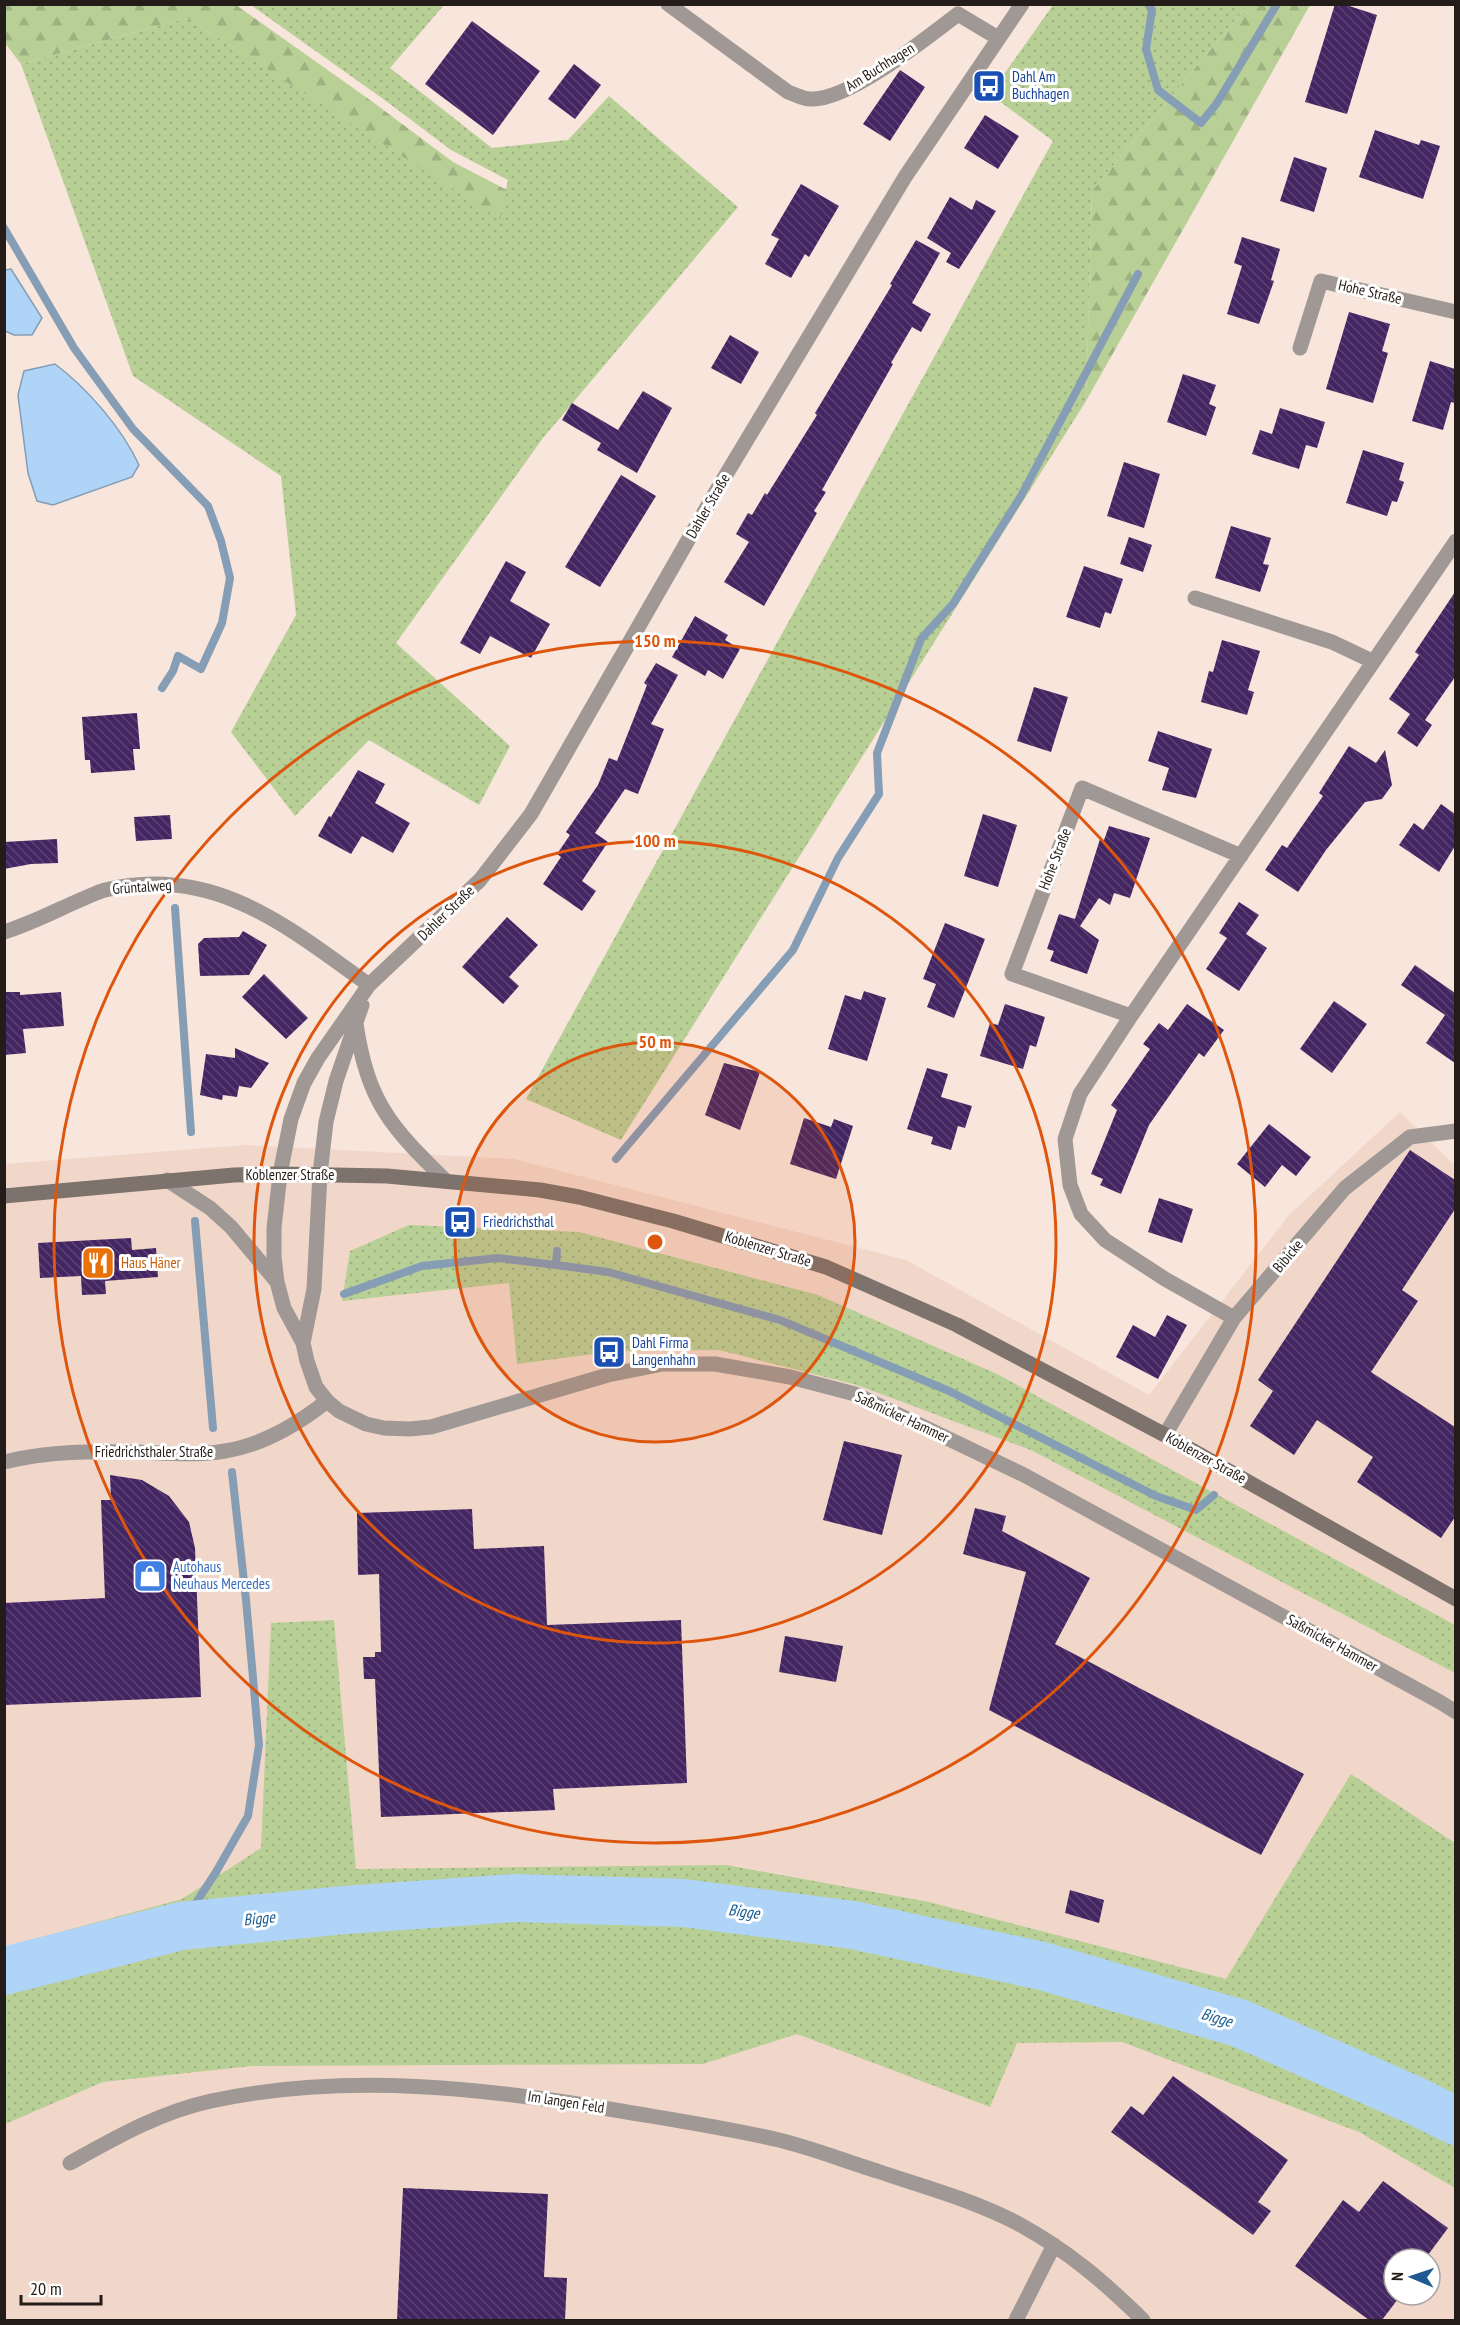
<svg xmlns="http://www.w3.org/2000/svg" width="1460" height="2325" viewBox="0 0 1460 2325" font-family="'PT Sans Narrow',sans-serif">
  <defs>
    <pattern id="grass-dots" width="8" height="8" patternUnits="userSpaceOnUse" patternTransform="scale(1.5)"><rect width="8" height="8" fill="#b8cf96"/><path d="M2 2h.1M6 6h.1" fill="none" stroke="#9eb181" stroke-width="1.8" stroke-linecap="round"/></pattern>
    <pattern id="forest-firs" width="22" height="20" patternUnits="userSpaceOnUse" patternTransform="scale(1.5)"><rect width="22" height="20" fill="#b8cf96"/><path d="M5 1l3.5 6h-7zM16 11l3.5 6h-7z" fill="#9eb181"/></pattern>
    <pattern id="building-back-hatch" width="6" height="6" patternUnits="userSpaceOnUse" patternTransform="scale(1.5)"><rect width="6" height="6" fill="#432562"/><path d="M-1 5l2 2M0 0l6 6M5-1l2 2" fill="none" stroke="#5b4374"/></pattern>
  </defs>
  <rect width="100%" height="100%" fill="#f8e5dc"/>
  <path fill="#f1d7c9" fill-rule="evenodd" d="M 1400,1112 L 1455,1166 L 1455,2320 L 5,2320 L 5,1164 L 245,1145 L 514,1159 L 906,1260 L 1149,1395 L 1289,1215 ZM 1394,2259 L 1430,2259 L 1430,2295 L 1394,2295 Z"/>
  <path fill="url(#grass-dots)" d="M 251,5 L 444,5 L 390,68 L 492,148 L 568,140 L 609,96 L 738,207 L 543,438 L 396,643 L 510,746 L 479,805 L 369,740 L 295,816 L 231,732 L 296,615 L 281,476 L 133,376 L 21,64 L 187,18 L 500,218 L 508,180 L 451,150 L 386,101 Z
    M 1053,5 L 1248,5 L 1092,191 L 1086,401 L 621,1140 L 526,1099 L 1053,141 L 990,94 Z
    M 409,1225 L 579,1232 L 818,1295 L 997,1374 L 1455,1625 L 1455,1673 L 1031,1450 L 857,1385 L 719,1350 L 617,1351 L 517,1364 L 509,1283 L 342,1301 L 350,1251 Z
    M 334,1620 L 356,1869 L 726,1865 L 929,1902 L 1226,1979 L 1351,1774 L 1455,1843 L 1455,2188 L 1359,2132 L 1122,2042 L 1017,2043 L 990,2107 L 797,2034 L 703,2064 L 252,2066 L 103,2082 L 5,2124 L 5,1947 L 182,1899 L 261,1848 L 271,1623 Z"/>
  <path fill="url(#forest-firs)" d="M 5,4 L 236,5 L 370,100 L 453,162 L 507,190 L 500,219 L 187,18 L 21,64 L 5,43 Z
    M 1248,5 L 1310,5 L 1086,401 L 1092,191 Z"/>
  <path fill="#afd4f8" stroke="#859db5" stroke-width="1.5" d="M 11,269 L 42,318 L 32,335 L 14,335 L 5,331 L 5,270 Z
    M 55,364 C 87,388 122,428 139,465 L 132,477 L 53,505 L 37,501 L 28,473 L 18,395 L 24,371 Z"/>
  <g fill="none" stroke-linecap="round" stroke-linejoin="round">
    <path stroke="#859db5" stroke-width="8" d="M 1148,4 L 1152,10 L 1146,49 L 1158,90 L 1201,123 L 1217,103 L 1277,4
      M 4,228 L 74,348 L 133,429 L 208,506 L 221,541 L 230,578 L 222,623 L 201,669 L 178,656 L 173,671 L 162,688
      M 175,908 L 191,1132
      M 616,1159 L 793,950 L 838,858 L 879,794 L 877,753 L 921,639 L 953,604 L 1021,496 L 1138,274
      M 195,1221 L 213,1428
      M 556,1265 L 608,1272 L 780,1320 L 949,1391 L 1156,1496 L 1196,1510 L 1214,1495
      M 344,1294 L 422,1266 L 498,1258 L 556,1265 L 557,1251
      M 181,1926 L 216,1872 L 248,1816 L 259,1745 L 246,1600 L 232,1472"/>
    <path stroke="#afd4f8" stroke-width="48" d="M 4,1971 L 181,1926 L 345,1910 L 515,1898 L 684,1903 L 853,1925 L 1042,1966 L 1239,2023 L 1416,2101 L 1456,2121"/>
  </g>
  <path fill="url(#building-back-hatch)" d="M 1335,4 L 1343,4 L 1377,15 L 1347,114 L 1305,102 Z
    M 472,21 L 540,71 L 493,135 L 425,84 Z
    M 574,64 L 601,85 L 575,119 L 548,99 Z
    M 900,70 L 925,87 L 890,141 L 863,124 Z
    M 985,115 L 1019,136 L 998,169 L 964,148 Z
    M 1375,130 L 1419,145 L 1421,140 L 1440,146 L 1423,199 L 1359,177 Z
    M 1294,157 L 1327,168 L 1314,212 L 1280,201 Z
    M 801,184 L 839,206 L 809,257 L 805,254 L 791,278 L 765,264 L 779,239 L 771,235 Z
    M 950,197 L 972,210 L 976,200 L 996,211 L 959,269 L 946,262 L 951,253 L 927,238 Z
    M 1242,237 L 1280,249 L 1271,280 L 1274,281 L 1259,324 L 1227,314 L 1242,266 L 1234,263 Z
    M 916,240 L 940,253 L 912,303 L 931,314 L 921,332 L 912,327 L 891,363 L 893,364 L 822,490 L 826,492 L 814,511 L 817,513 L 764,606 L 724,582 L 749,542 L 736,534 L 748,513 L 752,515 L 765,493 L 767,495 L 817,415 L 815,413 L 892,285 L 890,284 Z
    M 1349,312 L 1390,324 L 1382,351 L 1388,353 L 1373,403 L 1326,389 Z
    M 730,335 L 759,352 L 741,384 L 711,368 Z
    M 1430,361 L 1455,369 L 1455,403 L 1451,402 L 1443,430 L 1412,421 Z
    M 1183,374 L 1216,385 L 1209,404 L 1216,407 L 1206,436 L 1167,422 Z
    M 643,391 L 672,408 L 637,473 L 597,450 L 601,443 L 562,420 L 572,403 L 618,430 Z
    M 1280,408 L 1325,422 L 1317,448 L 1306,445 L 1299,469 L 1252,454 L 1260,430 L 1272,434 Z
    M 1363,450 L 1404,463 L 1399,480 L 1404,482 L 1397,502 L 1392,501 L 1387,516 L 1346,503 Z
    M 1124,462 L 1160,474 L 1144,528 L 1107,516 Z
    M 621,475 L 656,496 L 600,587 L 565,567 Z
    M 1231,526 L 1271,538 L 1263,564 L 1269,565 L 1260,592 L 1215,578 Z
    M 1129,537 L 1152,545 L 1143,572 L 1120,564 Z
    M 506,561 L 526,572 L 510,601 L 550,624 L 531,658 L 490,636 L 480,654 L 460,643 Z
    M 1084,566 L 1123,579 L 1111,614 L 1105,612 L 1100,628 L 1066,617 Z
    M 1455,592 L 1455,677 L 1425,720 L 1432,725 L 1417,747 L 1397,733 L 1410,714 L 1389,699 L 1419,655 L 1415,652 Z
    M 695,616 L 728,635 L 725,640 L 740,649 L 723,679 L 708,670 L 705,676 L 672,657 Z
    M 1222,640 L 1260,651 L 1248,690 L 1254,692 L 1247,715 L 1201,702 L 1209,671 L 1213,672 Z
    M 656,663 L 678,675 L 651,724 L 664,729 L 638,794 L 625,789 L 595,833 L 608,842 L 582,881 L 596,891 L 582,911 L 543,884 L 561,857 L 557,854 L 570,835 L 566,832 L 598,785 L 609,758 L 617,761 L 647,685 L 644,683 Z
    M 1034,687 L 1068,697 L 1051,752 L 1017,741 Z
    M 137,713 L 140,749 L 133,749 L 135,770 L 91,773 L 90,760 L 85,760 L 82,717 Z
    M 1158,731 L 1212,749 L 1196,798 L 1162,790 L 1169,768 L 1148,761 Z
    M 1349,746 L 1376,763 L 1385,750 L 1392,785 L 1382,799 L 1365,802 L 1326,850 L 1298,892 L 1265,870 L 1282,845 L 1287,848 L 1309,816 L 1323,796 L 1319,793 Z
    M 358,770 L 385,784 L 375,803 L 410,823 L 393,853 L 362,836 L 351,854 L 318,836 L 329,816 L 331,817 Z
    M 1441,804 L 1455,814 L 1455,846 L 1439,872 L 1399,845 L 1414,823 L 1423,830 Z
    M 983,814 L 1017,825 L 998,887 L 964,876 Z
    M 170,815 L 172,839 L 136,841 L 134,817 Z
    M 1109,826 L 1150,838 L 1130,898 L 1114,893 L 1110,905 L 1099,898 L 1080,926 L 1099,940 L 1087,974 L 1050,961 L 1054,951 L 1047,949 L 1059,914 L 1075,919 L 1100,839 L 1104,840 Z
    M 57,839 L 58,863 L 31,864 L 4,869 L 4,842 Z
    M 1239,902 L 1259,915 L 1246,934 L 1267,948 L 1239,991 L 1206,969 L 1227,938 L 1219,933 Z
    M 507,917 L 538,945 L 509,977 L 519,986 L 503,1004 L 462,967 Z
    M 945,923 L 985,939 L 954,1018 L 927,1007 L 936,984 L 923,979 Z
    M 243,931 L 267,945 L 249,975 L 200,976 L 198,944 L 204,938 L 239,937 Z
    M 1415,965 L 1455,993 L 1455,1063 L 1426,1043 L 1445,1015 L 1401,985 Z
    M 264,974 L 308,1018 L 286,1039 L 242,997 Z
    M 864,991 L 886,998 L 867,1061 L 828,1049 L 845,995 L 861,1000 Z
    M 4,992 L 20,992 L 20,995 L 61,992 L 64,1026 L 23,1029 L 26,1053 L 4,1055 Z
    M 1334,1001 L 1367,1024 L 1332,1073 L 1300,1049 Z
    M 1005,1004 L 1045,1017 L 1036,1047 L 1030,1045 L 1023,1069 L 980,1056 L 990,1023 L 998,1025 Z
    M 1187,1004 L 1224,1030 L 1204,1057 L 1199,1053 L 1149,1125 L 1121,1194 L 1100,1185 L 1103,1179 L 1091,1174 L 1117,1110 L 1111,1105 L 1150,1049 L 1143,1044 L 1159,1023 L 1168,1030 Z
    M 235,1048 L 269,1063 L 251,1088 L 239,1086 L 237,1097 L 223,1095 L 222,1100 L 200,1095 L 206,1054 L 235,1058 Z
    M 724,1063 L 760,1072 L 740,1130 L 705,1115 Z
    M 927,1068 L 948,1074 L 941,1097 L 972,1106 L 965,1128 L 958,1126 L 951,1150 L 931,1144 L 933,1137 L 907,1129 Z
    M 804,1118 L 831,1127 L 834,1119 L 853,1126 L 836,1179 L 790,1164 Z
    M 1269,1124 L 1311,1157 L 1296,1176 L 1282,1165 L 1265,1187 L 1237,1164 Z
    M 1410,1150 L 1455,1180 L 1455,1209 L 1402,1290 L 1418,1301 L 1371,1372 L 1455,1427 L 1455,1517 L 1441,1538 L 1357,1482 L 1373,1457 L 1317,1420 L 1294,1455 L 1250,1426 L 1273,1391 L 1258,1380 Z
    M 1159,1198 L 1193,1209 L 1182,1243 L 1148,1232 Z
    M 131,1238 L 132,1250 L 156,1248 L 158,1277 L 105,1281 L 106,1294 L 82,1295 L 81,1276 L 40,1278 L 38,1243 Z
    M 1167,1315 L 1187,1325 L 1158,1379 L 1116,1357 L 1133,1325 L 1155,1337 Z
    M 844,1441 L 902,1455 L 882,1535 L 823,1520 Z
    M 110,1475 L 142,1480 L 169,1496 L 189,1522 L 195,1548 L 201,1697 L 4,1705 L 4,1603 L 105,1598 L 101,1500 L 111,1500 Z
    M 975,1508 L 1006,1516 L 1002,1531 L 1090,1578 L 1055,1644 L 1304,1774 L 1261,1855 L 1011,1724 L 1012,1722 L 989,1710 L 1026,1572 L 963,1554 Z
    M 472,1509 L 474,1549 L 544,1546 L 547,1625 L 681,1620 L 687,1783 L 553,1789 L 555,1810 L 381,1817 L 375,1679 L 364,1679 L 363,1657 L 375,1657 L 375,1652 L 381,1652 L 379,1574 L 358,1575 L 357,1513 Z
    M 785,1636 L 843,1646 L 836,1682 L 779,1672 Z
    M 1070,1890 L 1104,1900 L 1099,1923 L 1065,1913 Z
    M 1173,2076 L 1288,2160 L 1258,2202 L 1271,2211 L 1253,2235 L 1111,2132 L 1131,2106 L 1143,2115 Z
    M 1383,2181 L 1448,2228 L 1425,2259 L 1394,2259 L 1394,2295 L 1401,2295 L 1382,2320 L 1369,2320 L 1295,2266 L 1343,2200 L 1359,2212 Z
    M 403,2188 L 548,2194 L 544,2277 L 567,2278 L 565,2320 L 397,2320 Z"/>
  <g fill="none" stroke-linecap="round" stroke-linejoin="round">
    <path stroke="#a09894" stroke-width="15" d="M 668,4 L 788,92 C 794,94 803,99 810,99 C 847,102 928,37 958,14 L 998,38
      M 1022,4 L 905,177 L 718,488 L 531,814 L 480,880 L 369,985 L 318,1058 L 304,1083 L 291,1119 L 280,1174 L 274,1228 L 274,1257 L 277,1282 L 284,1308 L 303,1343 L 307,1361 L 316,1387 L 327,1401 L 339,1411 L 366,1424 L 384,1428 L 409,1429 L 431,1427 L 608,1375 L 663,1364 L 715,1364 L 790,1377 L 855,1394 L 1024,1475 L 1440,1702 L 1456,1712
      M 1300,348 L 1321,281 L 1456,312
      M 1195,598 L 1332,642 L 1372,661
      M 4,932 C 30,924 55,911 80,900 C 88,897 97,892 105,890 C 213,864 287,926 369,985
      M 1131,1016 L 1012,974 L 1082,788 L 1241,856
      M 356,1024 C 368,1103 391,1127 446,1181
      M 167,1180 L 210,1208 L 231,1227 L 277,1282
      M 1234,1318 L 1165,1279 L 1105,1240 L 1081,1214 L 1070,1185 L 1065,1139 L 1080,1094 L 1131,1016 L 1456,541
      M 303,1343 L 314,1289 L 320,1174 L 326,1122 L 336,1081 L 362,1005
      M 1165,1435 L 1234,1318 L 1345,1188 L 1410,1137 L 1456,1131
      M 4,1462 C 48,1451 93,1451 137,1452 C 166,1453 196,1456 225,1451 C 262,1445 298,1424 327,1401
      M 70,2163 C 115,2138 160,2112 211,2101 C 346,2072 487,2088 621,2111 C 674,2120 727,2128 779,2140 C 812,2148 845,2161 877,2171 C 924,2187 973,2200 1017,2223 C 1068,2251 1102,2280 1143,2320
      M 1016,2320 L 1054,2245"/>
    <path stroke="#7d726c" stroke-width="15" d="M 4,1196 L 234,1175 L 280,1174 L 387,1176 L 540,1190 L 579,1197 L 673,1221 L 826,1267 L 957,1325 L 1165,1435 L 1456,1599"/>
  </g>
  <circle cx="655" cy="1242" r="200" fill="#de560d" fill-opacity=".12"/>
  <g fill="none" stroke="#de560d" stroke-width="3">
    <circle cx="655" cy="1242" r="200"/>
    <circle cx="655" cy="1242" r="401"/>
    <circle cx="655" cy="1242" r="601"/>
  </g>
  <defs>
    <g id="bus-square" transform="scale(1.725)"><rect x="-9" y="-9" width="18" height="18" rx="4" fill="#1a4fb4" stroke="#fff"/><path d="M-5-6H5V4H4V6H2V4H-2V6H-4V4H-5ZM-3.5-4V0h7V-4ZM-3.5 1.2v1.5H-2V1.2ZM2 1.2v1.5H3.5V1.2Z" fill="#fff"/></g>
    <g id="restaurant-square" transform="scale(1.725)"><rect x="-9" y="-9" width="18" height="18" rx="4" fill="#e8710a" stroke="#fff"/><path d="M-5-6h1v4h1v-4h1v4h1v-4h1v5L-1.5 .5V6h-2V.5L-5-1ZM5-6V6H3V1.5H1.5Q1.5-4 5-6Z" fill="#fff"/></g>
    <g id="shop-square" transform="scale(1.725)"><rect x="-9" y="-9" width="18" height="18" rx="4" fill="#3f7fe0" stroke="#fff"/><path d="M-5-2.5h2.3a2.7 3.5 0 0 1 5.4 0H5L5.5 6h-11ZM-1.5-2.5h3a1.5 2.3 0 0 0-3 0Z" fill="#fff"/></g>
  </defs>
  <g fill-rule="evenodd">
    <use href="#bus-square" x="989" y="86"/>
    <use href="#bus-square" x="460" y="1222"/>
    <use href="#restaurant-square" x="98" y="1263"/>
    <use href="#bus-square" x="609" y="1352"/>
    <use href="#shop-square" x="150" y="1576"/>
  </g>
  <g text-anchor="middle" stroke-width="6" stroke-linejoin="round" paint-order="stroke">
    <g font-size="15" fill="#231c19" stroke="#fff">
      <text transform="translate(880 67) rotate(-32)" y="5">Am Buchhagen</text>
      <text transform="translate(1370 292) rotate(13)" y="5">Hohe Straße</text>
      <text transform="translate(708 506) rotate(-60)" y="5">Dahler Straße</text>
      <text transform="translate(1055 859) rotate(-69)" y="5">Hohe Straße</text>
      <text transform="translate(142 887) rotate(-4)" y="5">Grüntalweg</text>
      <text transform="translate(446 913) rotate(-44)" y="5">Dahler Straße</text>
      <text x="290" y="1180">Koblenzer Straße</text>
      <text transform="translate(768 1249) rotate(17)" y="5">Koblenzer Straße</text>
      <text transform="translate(1288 1256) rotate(-50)" y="5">Bibicke</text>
      <text transform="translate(902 1417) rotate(25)" y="5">Saßmicker Hammer</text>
      <text x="154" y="1457">Friedrichsthaler Straße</text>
      <text transform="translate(1206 1458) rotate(29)" y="5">Koblenzer Straße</text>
      <text transform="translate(1332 1643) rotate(29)" y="5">Saßmicker Hammer</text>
      <text transform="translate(566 2102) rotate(9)" y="5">Im langen Feld</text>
    </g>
    <g font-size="15" fill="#164399" stroke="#fff" text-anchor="start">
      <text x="1012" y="82">Dahl Am<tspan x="1012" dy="17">Buchhagen</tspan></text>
      <text x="483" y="1227">Friedrichsthal</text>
      <text x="632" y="1348">Dahl Firma<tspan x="632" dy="17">Langenhahn</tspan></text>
    </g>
    <g font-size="15" fill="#c56008" stroke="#fff" text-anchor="start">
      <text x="121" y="1268">Haus Häner</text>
    </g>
    <g font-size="15" fill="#366cbe" stroke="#fff" text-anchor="start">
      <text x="173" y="1572">Autohaus<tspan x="173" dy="17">Neuhaus Mercedes</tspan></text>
    </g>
    <g font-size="16" font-style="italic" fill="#155b90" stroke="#fff">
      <text transform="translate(744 1911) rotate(7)" y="6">Bigge</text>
      <text transform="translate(259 1918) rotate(-6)" y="6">Bigge</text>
      <text transform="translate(1217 2017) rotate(16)" y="6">Bigge</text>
    </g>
  </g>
  <circle cx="655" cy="1242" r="9" fill="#de560d" stroke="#fff" stroke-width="3"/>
  <g font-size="18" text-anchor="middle" font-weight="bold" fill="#de560d" stroke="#fff" stroke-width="6" stroke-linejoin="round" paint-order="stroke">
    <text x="655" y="647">150 m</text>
    <text x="655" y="847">100 m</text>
    <text x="655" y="1048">50 m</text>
  </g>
  <rect width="1460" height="2325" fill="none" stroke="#231c19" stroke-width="12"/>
  <g transform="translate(1412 2277) rotate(272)"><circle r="28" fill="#ffffff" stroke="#a7a4a3" stroke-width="1.5"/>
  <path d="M0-4.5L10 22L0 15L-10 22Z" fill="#1e5a91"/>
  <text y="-9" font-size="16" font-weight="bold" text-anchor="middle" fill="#231c19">N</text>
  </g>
  <path d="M21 2295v9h80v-9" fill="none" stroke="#231c19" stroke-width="3"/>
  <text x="30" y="2295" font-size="18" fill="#231c19" stroke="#ffffff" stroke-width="4.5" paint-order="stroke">20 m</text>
</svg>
